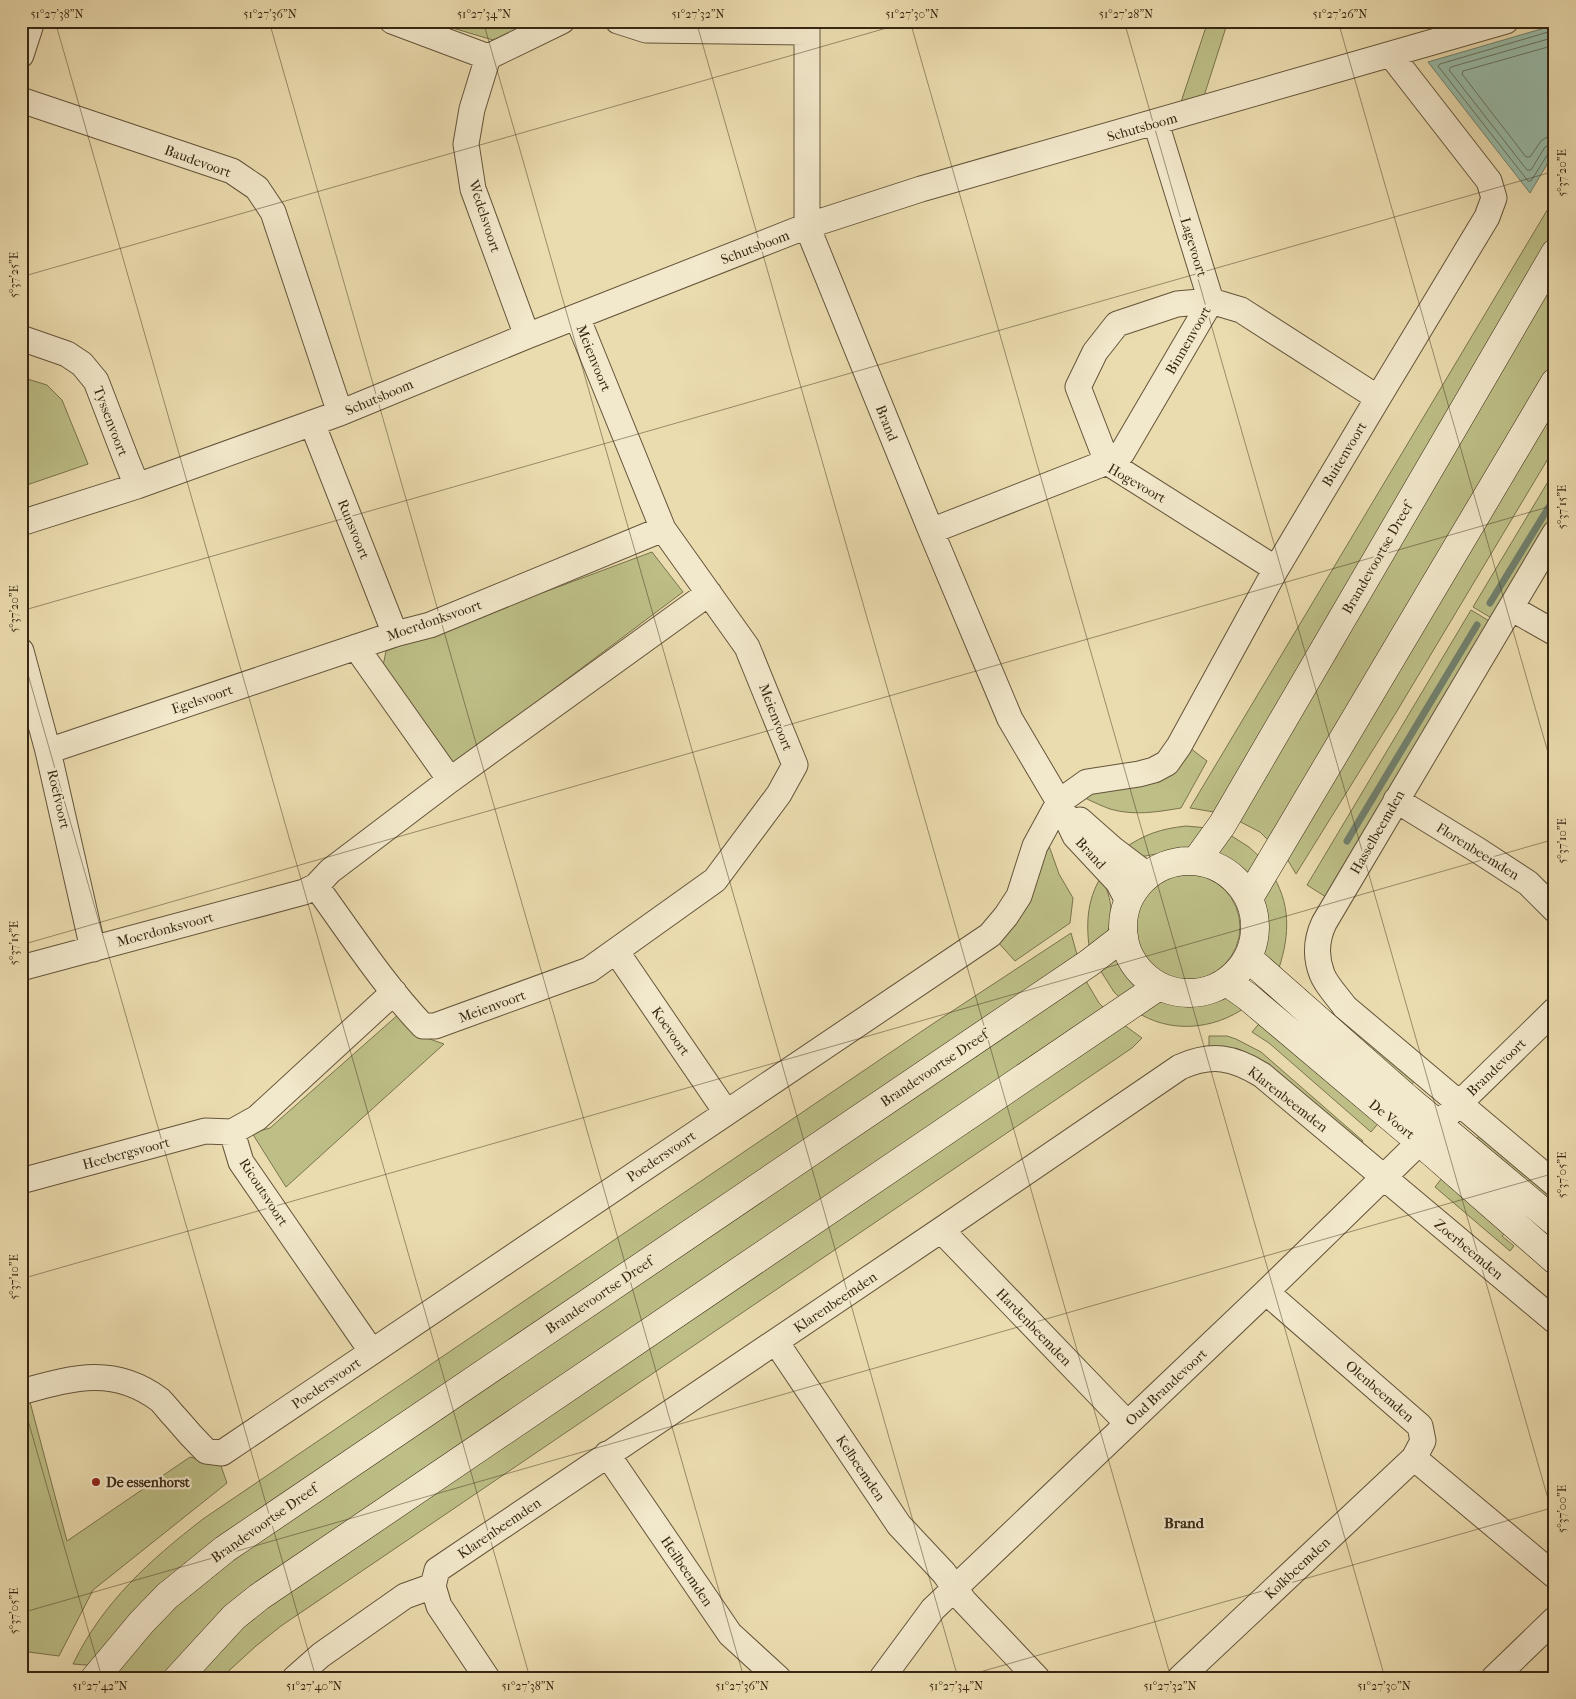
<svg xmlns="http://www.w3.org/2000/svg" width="1576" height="1699" viewBox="0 0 1576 1699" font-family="'IM FELL French Canon',serif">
  <rect width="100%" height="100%" fill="#ebdcaf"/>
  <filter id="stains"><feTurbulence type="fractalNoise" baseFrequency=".004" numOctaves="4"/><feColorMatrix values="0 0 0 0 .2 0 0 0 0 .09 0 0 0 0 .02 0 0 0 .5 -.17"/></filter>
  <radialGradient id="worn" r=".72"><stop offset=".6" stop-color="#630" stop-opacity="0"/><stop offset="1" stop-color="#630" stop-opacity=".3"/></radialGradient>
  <path fill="#bdbf87" stroke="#7a734d" d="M 429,21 L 539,21 L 504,38 L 493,40 Z
    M 1208,21 L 1228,21 L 1204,96 L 1181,102 Z
    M 1555,197 L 1555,253 L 1214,812 L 1190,808 Z
    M 1555,276 L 1555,370 L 1273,845 L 1260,832 L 1233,818 Z
    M 21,377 L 47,385 L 62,400 L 88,464 L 21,487 Z
    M 1555,393 L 1555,447 L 1397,711 L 1296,874 L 1283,852 Z
    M 1555,470 L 1555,515 L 1493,619 L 1473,607 Z
    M 652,552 L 683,592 L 454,764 L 383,666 L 386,651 Z
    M 1471,610 L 1491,622 L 1326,897 L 1307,885 Z
    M 1190,748 L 1207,761 L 1181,808 C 1157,812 1134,816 1110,809 C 1102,806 1093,802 1085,798 L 1091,791 Z
    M 1186,826 L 1208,828 L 1195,846 L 1146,856 L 1135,856 L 1123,849 C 1145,834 1160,829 1186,826 Z
    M 1230,835 L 1249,847 L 1263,860 L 1247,877 C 1235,866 1224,858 1208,852 Z
    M 1048,843 L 1059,874 L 1073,898 L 1070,923 L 1015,961 L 997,941 Z
    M 1270,871 C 1291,902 1290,934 1279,968 L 1266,962 L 1261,948 L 1265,925 L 1261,895 Z
    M1134 927a53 53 0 1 1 106 0a53 53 0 1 1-106 0Z
    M 1101,877 C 1110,893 1116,917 1106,935 C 1103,942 1096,948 1090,954 C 1086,926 1086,902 1101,877 Z
    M 1071,933 L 1079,962 L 221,1544 L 99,1666 L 73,1664 C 103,1602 150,1560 203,1519 L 928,1027 Z
    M 1115,953 L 1129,977 L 1141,989 L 1124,1002 L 1114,992 L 1097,965 Z
    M 1083,976 L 1099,1003 L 1109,1013 L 167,1678 L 132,1678 L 112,1669 L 171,1600 Z
    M 1227,998 L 1246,1007 C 1213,1030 1170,1034 1135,1011 L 1160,1000 L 1190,1004 Z
    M 1335,1009 L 1417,1078 L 1406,1091 L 1353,1032 L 1331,1013 Z
    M 400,1013 L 418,1035 L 444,1044 L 286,1187 L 252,1133 L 270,1128 Z
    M 1263,1019 L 1381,1120 L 1371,1132 L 1269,1043 L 1252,1032 Z
    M 1120,1022 L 1142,1038 L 1132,1048 L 281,1626 L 256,1646 L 221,1678 L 187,1678 L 263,1600 Z
    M 1209,1036 L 1227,1036 L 1236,1039 L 1261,1052 L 1363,1141 L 1357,1148 L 1209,1052 Z
    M 1481,1134 L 1555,1197 L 1555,1217 L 1471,1145 Z
    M 1445,1174 L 1509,1228 L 1502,1236 L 1514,1246 L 1510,1251 L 1435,1187 Z
    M 30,1402 L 67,1541 L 190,1457 L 221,1466 L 227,1483 L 93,1590 L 59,1656 L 21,1651 L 21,1405 Z"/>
  <path fill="#98bca9" stroke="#71806d" d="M 1555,25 L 1555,151 L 1530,193 L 1428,62 Z"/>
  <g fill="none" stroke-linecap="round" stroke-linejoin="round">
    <path stroke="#68725e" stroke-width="1" d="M 1555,30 L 1440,64 L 1438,66 L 1528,181 L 1531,181 L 1549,152 L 1555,150
      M 1555,37 L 1451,67 L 1449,70 L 1527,170 L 1531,170 L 1545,147 L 1555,143
      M 1555,45 L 1463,71 L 1462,74 L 1526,157 L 1530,157 L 1541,141 L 1547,137 L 1555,136"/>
    <path stroke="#71806d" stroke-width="7" d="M 1490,603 L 1555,497
      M 1347,841 L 1477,625"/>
    <g stroke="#64543a" stroke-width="27">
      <path id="street" d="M 392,21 L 488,57
        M 618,21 L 646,30 L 807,32
        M 807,21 L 807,226 L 931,531 L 1010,719 L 1059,802 L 1075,836 L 1118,882 L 1128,901
        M 21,55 L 32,21
        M 21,100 L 232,171 L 257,188 L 273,212 L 340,413
        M 1156,123 L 1211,301 L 1241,310 L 1378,398
        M 1211,301 L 1122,453 L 1107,462 L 1078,387 L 1095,352 L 1117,324 L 1177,304 Z
        M 527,336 L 473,189 L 466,144 L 472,109 L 488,57 L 562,21
        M 21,338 L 67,354 L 82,364 L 96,381 L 126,459 L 137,486
        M 312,423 L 395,634
        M 21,523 L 137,486 L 340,413 L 527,336 L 807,226 L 921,189 L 1506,21
        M 931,531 L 1107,462 L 1276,569
        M 1555,533 L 1324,923 C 1316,940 1315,956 1322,974 C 1326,985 1338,997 1345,1007 L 1555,1184
        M 1511,608 L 1555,633
        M 356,647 L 450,780
        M 21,651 L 48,751 L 93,949
        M 48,751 L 395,634 L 430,625 L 663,529
        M 1396,800 L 1479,851 L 1528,883 L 1555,910
        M 1080,820 L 1114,850 L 1147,875
        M 316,886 C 351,934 383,984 423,1026 L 435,1026 L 589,970 L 715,880 L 779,794 L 795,765 L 747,647 L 663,529 L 577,317
        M 616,951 L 726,1112
        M 21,968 L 304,892 L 316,886 L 330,871 L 450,780 L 709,593
        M 21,1181 L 205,1131 L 232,1132
        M 941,1230 L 1127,1423
        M 1266,1292 L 1420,1426 L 1423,1441 L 1414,1458 L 1555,1576
        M 776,1342 L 899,1525 L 944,1573 L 964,1601 L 1037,1678
        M 372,1352 L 241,1162 L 232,1132 L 257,1118 L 394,992
        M 21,1392 C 72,1378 113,1365 160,1400 C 165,1405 170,1412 175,1417 C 185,1429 195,1440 206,1451 L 222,1453 L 990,935 L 1006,916 L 1019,896 L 1035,846 L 1059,802 L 1087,782 L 1139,774 L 1154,770 L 1167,763 L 1179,746 L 1276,569 L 1378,398 L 1487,217 L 1494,198 L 1489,181 L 1391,55
        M 607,1454 L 730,1634 L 778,1678
        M 433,1586 L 439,1606 L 487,1678
        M 295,1678 L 321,1655 L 405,1596 L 433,1586 L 437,1570 L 941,1230 L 1180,1067 C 1212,1053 1233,1057 1262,1075 L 1555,1321
        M 882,1678 L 933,1609 L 1266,1292 L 1555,1010
        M 1180,1678 L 1414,1458
        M 1494,1678 L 1555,1619"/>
    </g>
    <g stroke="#372713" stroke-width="29">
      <path id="secondary" d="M 1196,861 L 1222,825 L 1555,253
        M1123 927a66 66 0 1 1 132 0a66 66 0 1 1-132 0Z
        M 1249,898 L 1555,382
        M 1248,958 L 1409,1100 L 1555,1222
        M 1227,982 L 1248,997 L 1420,1142 L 1555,1260
        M 95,1678 L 141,1623 L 167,1596 L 225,1549 L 1089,963 L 1124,936
        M 178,1678 L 234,1617 L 259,1597 L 1159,986"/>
    </g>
    <use href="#street" stroke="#f2e8cb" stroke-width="25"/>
    <use href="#secondary" stroke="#f2e8cb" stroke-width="28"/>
  </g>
  <path fill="none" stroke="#372713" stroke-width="1" stroke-opacity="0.45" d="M 55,21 L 530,1678M 269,21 L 744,1678M 483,21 L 958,1678M 696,21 L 1171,1678M 910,21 L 1385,1678M 1124,21 L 1555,1523M 1338,21 L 1555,777M 1552,21 L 1555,31M 21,277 L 911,21M 21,611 L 1555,171M 21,650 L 316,1678M 21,945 L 1555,505M 21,1279 L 1555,839M 21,1396 L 102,1678M 21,1613 L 1555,1173M 959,1678 L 1555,1507"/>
  <circle fill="#8f2418" stroke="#f2e8cb" stroke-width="2" cx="96" cy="1482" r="5"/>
  <g text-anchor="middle" stroke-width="4.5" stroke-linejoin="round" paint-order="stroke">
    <g font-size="14" fill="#372713" stroke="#f2e8cb">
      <text transform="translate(1142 127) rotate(-16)" y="5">Schutsboom</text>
      <text transform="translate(198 161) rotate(20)" y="5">Baudevoort</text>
      <text transform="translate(485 216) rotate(72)" y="5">Wedelsvoort</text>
      <text transform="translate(755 247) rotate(-21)" y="5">Schutsboom</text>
      <text transform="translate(1194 247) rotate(73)" y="5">Lagevoort</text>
      <text transform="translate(1188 340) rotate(-60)" y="5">Binnenvoort</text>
      <text transform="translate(594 358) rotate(68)" y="5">Meienvoort</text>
      <text transform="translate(379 397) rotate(-23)" y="5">Schutsboom</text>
      <text transform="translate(111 421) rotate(69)" y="5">Tyssenvoort</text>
      <text transform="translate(887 423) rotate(68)" y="5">Brand</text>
      <text transform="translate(1344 454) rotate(-59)" y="5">Buitenvoort</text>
      <text transform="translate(1137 483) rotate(30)" y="5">Hogevoort</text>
      <text transform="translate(354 529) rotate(68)" y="5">Runsvoort</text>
      <text transform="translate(1377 558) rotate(-60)" y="5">Brandevoortse Dreef</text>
      <text transform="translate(434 620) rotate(-19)" y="5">Moerdonksvoort</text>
      <text transform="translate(202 699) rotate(-19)" y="5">Egelsvoort</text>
      <text transform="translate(776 717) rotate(69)" y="5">Meienvoort</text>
      <text transform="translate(59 799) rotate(77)" y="5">Roefvoort</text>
      <text transform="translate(1377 832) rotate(-60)" y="5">Hasselbeemden</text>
      <text transform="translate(1478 851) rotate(32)" y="5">Florenbeemden</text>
      <text transform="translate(1091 853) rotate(47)" y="5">Brand</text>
      <text transform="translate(165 929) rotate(-15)" y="5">Moerdonksvoort</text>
      <text transform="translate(492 1006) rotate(-20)" y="5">Meienvoort</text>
      <text transform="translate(671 1031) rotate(55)" y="5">Koevoort</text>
      <text transform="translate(1496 1067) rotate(-44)" y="5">Brandevoort</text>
      <text transform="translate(934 1068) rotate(-34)" y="5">Brandevoortse Dreef</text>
      <text transform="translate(1288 1099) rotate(38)" y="5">Klarenbeemden</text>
      <text transform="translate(1392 1119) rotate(39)" y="5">De Voort</text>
      <text transform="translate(126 1153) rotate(-15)" y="5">Heebergsvoort</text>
      <text transform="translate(661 1156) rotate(-34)" y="5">Poedersvoort</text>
      <text transform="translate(264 1192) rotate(57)" y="5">Ricoutsvoort</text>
      <text transform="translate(1469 1249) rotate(40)" y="5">Zoerbeemden</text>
      <text transform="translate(599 1295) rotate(-34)" y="5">Brandevoortse Dreef</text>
      <text transform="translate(835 1302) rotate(-34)" y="5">Klarenbeemden</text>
      <text transform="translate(1034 1327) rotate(46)" y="5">Hardenbeemden</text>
      <text transform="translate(326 1383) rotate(-34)" y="5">Poedersvoort</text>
      <text transform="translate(1166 1387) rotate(-43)" y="5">Oud Brandevoort</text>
      <text transform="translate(1380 1391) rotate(41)" y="5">Olenbeemden</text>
      <text transform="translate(861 1468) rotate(56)" y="5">Kelbeemden</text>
      <text transform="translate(264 1523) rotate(-35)" y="5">Brandevoortse Dreef</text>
      <text transform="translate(499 1528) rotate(-34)" y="5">Klarenbeemden</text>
      <text transform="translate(1297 1568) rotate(-43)" y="5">Kolkbeemden</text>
      <text transform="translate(687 1571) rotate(56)" y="5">Heilbeemden</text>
    </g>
    <g font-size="14" font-weight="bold" fill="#372713" stroke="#f2e8cb" text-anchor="start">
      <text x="106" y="1487">De essenhorst</text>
    </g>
    <g font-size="15" font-weight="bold" fill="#372713" stroke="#f2e8cb">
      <text x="1184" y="1528">Brand</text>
    </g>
  </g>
  <rect width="1576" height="1699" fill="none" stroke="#ebdcaf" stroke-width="55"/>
  <rect x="28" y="28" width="1520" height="1644" fill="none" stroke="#372713" stroke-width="2"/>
  <g font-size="12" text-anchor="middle" fill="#372713">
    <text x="57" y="18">51°27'38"N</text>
    <text x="270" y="18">51°27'36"N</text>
    <text x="484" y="18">51°27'34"N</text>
    <text x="698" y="18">51°27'32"N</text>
    <text x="912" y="18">51°27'30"N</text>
    <text x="1126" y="18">51°27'28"N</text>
    <text x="1340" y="18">51°27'26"N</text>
    <text transform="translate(1562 173) rotate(-90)" y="4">5°37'20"E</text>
    <text transform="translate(14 275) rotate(-90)" y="4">5°37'25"E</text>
    <text transform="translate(1562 507) rotate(-90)" y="4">5°37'15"E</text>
    <text transform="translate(14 609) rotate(-90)" y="4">5°37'20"E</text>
    <text transform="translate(1562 841) rotate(-90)" y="4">5°37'10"E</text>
    <text transform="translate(14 943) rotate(-90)" y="4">5°37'15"E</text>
    <text transform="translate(1562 1175) rotate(-90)" y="4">5°37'05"E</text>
    <text transform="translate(14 1277) rotate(-90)" y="4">5°37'10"E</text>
    <text transform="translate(1562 1509) rotate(-90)" y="4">5°37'00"E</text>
    <text transform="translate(14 1611) rotate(-90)" y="4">5°37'05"E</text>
    <text x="100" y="1690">51°27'42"N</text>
    <text x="314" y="1690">51°27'40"N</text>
    <text x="528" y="1690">51°27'38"N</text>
    <text x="742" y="1690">51°27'36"N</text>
    <text x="956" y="1690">51°27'34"N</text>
    <text x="1170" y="1690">51°27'32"N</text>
    <text x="1384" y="1690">51°27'30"N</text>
  </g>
  <rect width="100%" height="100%" filter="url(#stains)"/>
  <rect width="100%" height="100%" fill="url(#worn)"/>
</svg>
